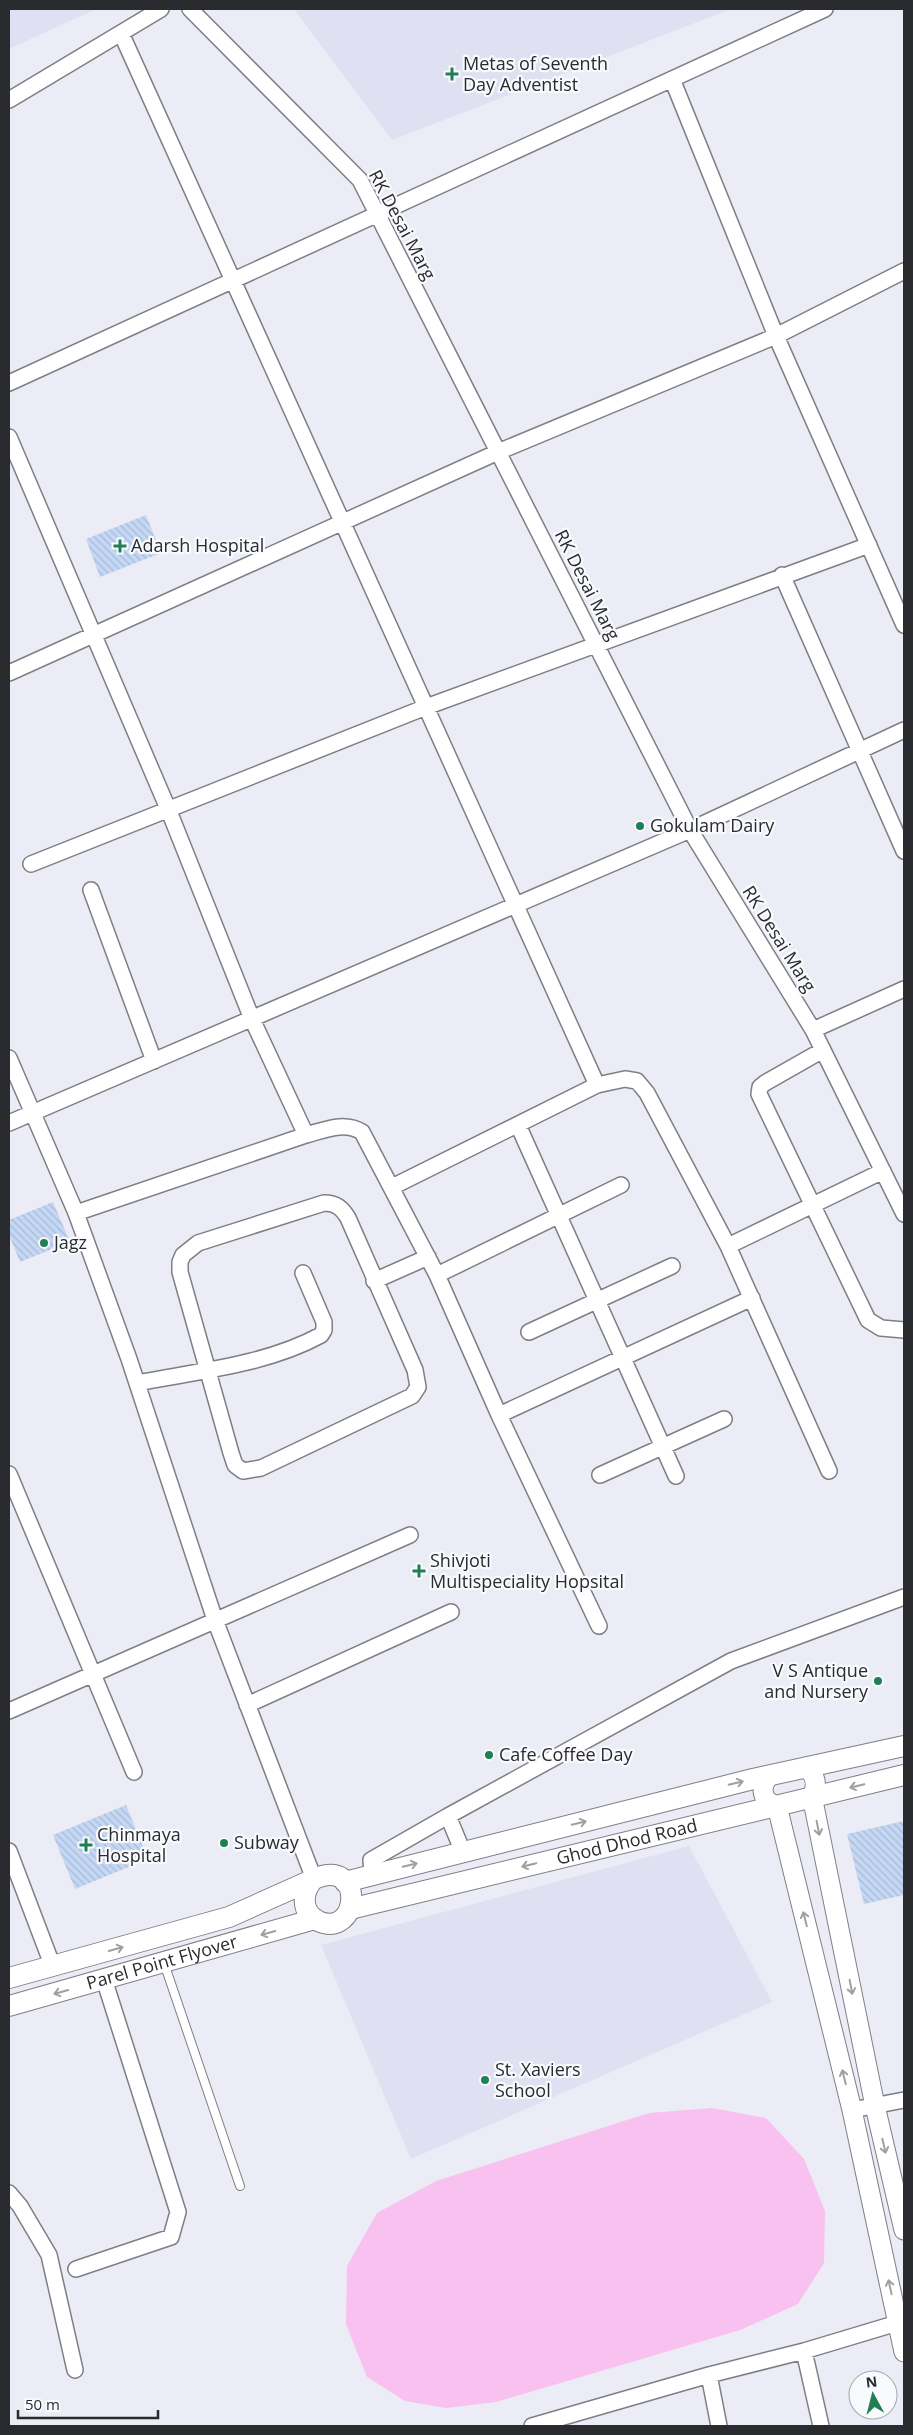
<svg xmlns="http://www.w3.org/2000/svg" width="913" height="2435" viewBox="0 0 913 2435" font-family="'Open Sans',sans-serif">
  <defs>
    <pattern id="building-back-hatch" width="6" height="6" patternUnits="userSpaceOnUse" patternTransform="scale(1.25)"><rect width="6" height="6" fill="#c4d8f5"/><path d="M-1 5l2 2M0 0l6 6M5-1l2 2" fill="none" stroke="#a9bad2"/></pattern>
  </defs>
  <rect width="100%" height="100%" fill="#ebecf5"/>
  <path fill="#dfe0f1" d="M 9,9 L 96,9 L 9,49 Z
    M 294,9 L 731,9 L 392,140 Z
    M 689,1846 L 772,2002 L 411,2159 L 321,1945 Z"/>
  <path fill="#f9c1ef" d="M 712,2108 L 766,2118 L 804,2159 L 825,2211 L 824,2263 L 798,2304 L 740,2330 L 496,2402 L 446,2408 L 405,2401 L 367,2377 L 346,2324 L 347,2266 L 377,2213 L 436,2181 L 649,2113 Z"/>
  <path fill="url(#building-back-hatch)" d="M 146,515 L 161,553 L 100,577 L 86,539 Z
    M 53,1202 L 70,1242 L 20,1262 L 9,1235 L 9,1220 Z
    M 126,1805 L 148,1859 L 75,1889 L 53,1835 Z
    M 904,1821 L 904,1895 L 864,1904 L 847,1834 Z"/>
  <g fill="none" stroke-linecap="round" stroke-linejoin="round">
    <g stroke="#7e7e87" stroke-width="10">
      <path id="service" d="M 164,1963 L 240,2186"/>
    </g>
    <g stroke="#7e7e87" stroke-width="18">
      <path id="minor" d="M 190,9 L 360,180 L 690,830 L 813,1030 L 904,1214
        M 121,33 L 597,1085
        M 672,79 L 776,336 L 904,625
        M 9,100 L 161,9
        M 9,383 L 825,9
        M 9,437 L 169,811 L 252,1019 L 306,1135
        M 782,575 L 904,851
        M 9,673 L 498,452 L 776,336 L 904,271
        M 31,864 L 426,707 L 869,545
        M 91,890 L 154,1061
        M 813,1030 L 904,989
        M 823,1050 L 765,1083 L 760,1087 L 759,1094 L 868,1320 L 881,1328 L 904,1330
        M 9,1058 L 76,1213 L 129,1359 L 215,1620 L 314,1879
        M 9,1123 L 690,830 L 904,730
        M 518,1125 L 676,1476
        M 392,1187 L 597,1085 L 625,1079 L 637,1081 L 647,1093 L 728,1246 L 829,1471
        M 324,1203 C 336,1203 342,1208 348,1218 L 415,1370 L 418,1387 L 412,1396 L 261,1468 L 243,1471 L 235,1465 L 231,1453 L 180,1272 L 180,1262 L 183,1255 L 198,1243 Z
        M 76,1213 L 306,1135 C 325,1130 344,1121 362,1132 L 437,1275 L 499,1415 L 599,1626
        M 728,1246 L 883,1171
        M 437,1275 L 621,1185
        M 374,1281 L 428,1257
        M 529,1332 L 672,1266
        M 137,1383 C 198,1371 266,1365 321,1335 L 324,1330 L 324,1322 L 303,1273
        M 499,1415 L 752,1298
        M 9,1474 L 134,1772
        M 600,1475 L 724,1419
        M 247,1705 L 451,1612
        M 9,1711 L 410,1535
        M 9,1851 L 53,1967
        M 463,1852 L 448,1816 L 731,1661 L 904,1597
        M 372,1874 L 371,1860 L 448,1816
        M 852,2110 L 904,2100
        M 9,2193 L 20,2206 L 49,2255 L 75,2370
        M 76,2269 L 171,2237 L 178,2212 L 104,1979
        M 804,2351 L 821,2426
        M 709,2375 L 719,2426
        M 532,2426 L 709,2375 L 804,2351 L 904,2321"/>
    </g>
    <g stroke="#7e7e87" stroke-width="21">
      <path id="tertiary" d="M 806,1767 C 816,1775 818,1785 812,1796 L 875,2106 L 904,2230
        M 770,1775 C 759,1787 761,1801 777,1806 L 852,2110 L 904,2352"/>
    </g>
    <g stroke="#7e7e87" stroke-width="22">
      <g id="secondary">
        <path d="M 345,1882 L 753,1779 L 904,1746"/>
        <path id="s1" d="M 350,1909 L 904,1775"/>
        <path d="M 9,1978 L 229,1917 L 314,1879 C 366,1856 360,1940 318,1921 C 300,1912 302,1891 314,1879"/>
        <path id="s2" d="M 9,2006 L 315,1919"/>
      </g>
    </g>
    <use href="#service" stroke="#fff" stroke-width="8"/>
    <use href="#minor" stroke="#fff" stroke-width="15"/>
    <use href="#tertiary" stroke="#fff" stroke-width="19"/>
    <use href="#secondary" stroke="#fff" stroke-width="20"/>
  </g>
  <defs><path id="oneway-shaft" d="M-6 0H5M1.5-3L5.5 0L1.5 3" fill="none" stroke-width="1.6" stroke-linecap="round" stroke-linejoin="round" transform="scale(1.25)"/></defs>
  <g stroke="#9fa0a1">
    <use href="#oneway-shaft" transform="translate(736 1783) rotate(-14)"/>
    <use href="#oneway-shaft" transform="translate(857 1786) rotate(167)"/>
    <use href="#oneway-shaft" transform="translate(579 1823) rotate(-14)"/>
    <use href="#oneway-shaft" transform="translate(818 1828) rotate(79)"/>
    <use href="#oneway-shaft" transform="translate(410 1865) rotate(-14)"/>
    <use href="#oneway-shaft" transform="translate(529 1865) rotate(167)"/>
    <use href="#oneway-shaft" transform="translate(805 1919) rotate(-104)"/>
    <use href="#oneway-shaft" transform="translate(268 1933) rotate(164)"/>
    <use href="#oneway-shaft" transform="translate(116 1949) rotate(-16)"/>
    <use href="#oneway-shaft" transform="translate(851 1987) rotate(79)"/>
    <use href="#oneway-shaft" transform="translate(61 1992) rotate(164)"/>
    <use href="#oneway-shaft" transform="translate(844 2077) rotate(-104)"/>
    <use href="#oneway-shaft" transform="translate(884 2146) rotate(77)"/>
    <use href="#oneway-shaft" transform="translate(890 2287) rotate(-102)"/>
  </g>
  <g fill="#207f55" stroke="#f9fafd" stroke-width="2">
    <path d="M449.5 66.5h5v5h5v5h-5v5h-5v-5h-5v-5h5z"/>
    <path d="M117.5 538.5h5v5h5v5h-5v5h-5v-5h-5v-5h5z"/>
    <circle cx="640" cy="826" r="5"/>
    <circle cx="44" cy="1243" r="5"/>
    <path d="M416.5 1563.5h5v5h5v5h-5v5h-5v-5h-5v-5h5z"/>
    <circle cx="878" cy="1681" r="5"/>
    <circle cx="489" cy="1755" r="5"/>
    <circle cx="224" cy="1843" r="5"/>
    <path d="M83.5 1837.5h5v5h5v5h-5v5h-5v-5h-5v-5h5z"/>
    <circle cx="485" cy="2080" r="5"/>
  </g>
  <g text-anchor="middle" stroke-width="4.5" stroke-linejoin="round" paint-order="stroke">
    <g font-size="18" fill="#2a2b2e" stroke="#f9fafd" text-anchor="start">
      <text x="463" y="70">Metas of Seventh<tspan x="463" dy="21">Day Adventist</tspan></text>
      <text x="131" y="552">Adarsh Hospital</text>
      <text x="650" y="832">Gokulam Dairy</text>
      <text x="54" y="1249">Jagz</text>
      <text x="430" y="1567">Shivjoti<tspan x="430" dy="21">Multispeciality Hopsital</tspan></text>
      <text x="868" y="1677" text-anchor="end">V S Antique<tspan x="868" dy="21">and Nursery</tspan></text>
      <text x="499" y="1761">Cafe Coffee Day</text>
      <text x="97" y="1841">Chinmaya<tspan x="97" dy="21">Hospital</tspan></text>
      <text x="234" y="1849">Subway</text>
      <text x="495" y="2076">St. Xaviers<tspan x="495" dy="21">School</tspan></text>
    </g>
    <g font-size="18" fill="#2a2b2e" stroke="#f9fafd">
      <text transform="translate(402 225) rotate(62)" y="6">RK Desai Marg</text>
      <text transform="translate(587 585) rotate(63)" y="6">RK Desai Marg</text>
      <text transform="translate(779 939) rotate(58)" y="6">RK Desai Marg</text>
      <text dy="6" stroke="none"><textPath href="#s1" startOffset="285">Ghod Dhod Road</textPath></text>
      <text dy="6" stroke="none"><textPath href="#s2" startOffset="159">Parel Point Flyover</textPath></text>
    </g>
  </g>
  <rect width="913" height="2435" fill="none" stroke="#2a2b2e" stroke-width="20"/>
  <g transform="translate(873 2395) rotate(353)"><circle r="24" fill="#f9fafd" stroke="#a6a7aa"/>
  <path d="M0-4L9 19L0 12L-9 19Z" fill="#207f55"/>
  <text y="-8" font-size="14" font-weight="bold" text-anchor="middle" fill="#2a2b2e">N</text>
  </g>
  <path d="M18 2410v8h140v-8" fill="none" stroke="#2a2b2e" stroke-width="2.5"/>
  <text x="25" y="2410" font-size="15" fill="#2a2b2e" stroke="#f9fafd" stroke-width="4" paint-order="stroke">50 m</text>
</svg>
